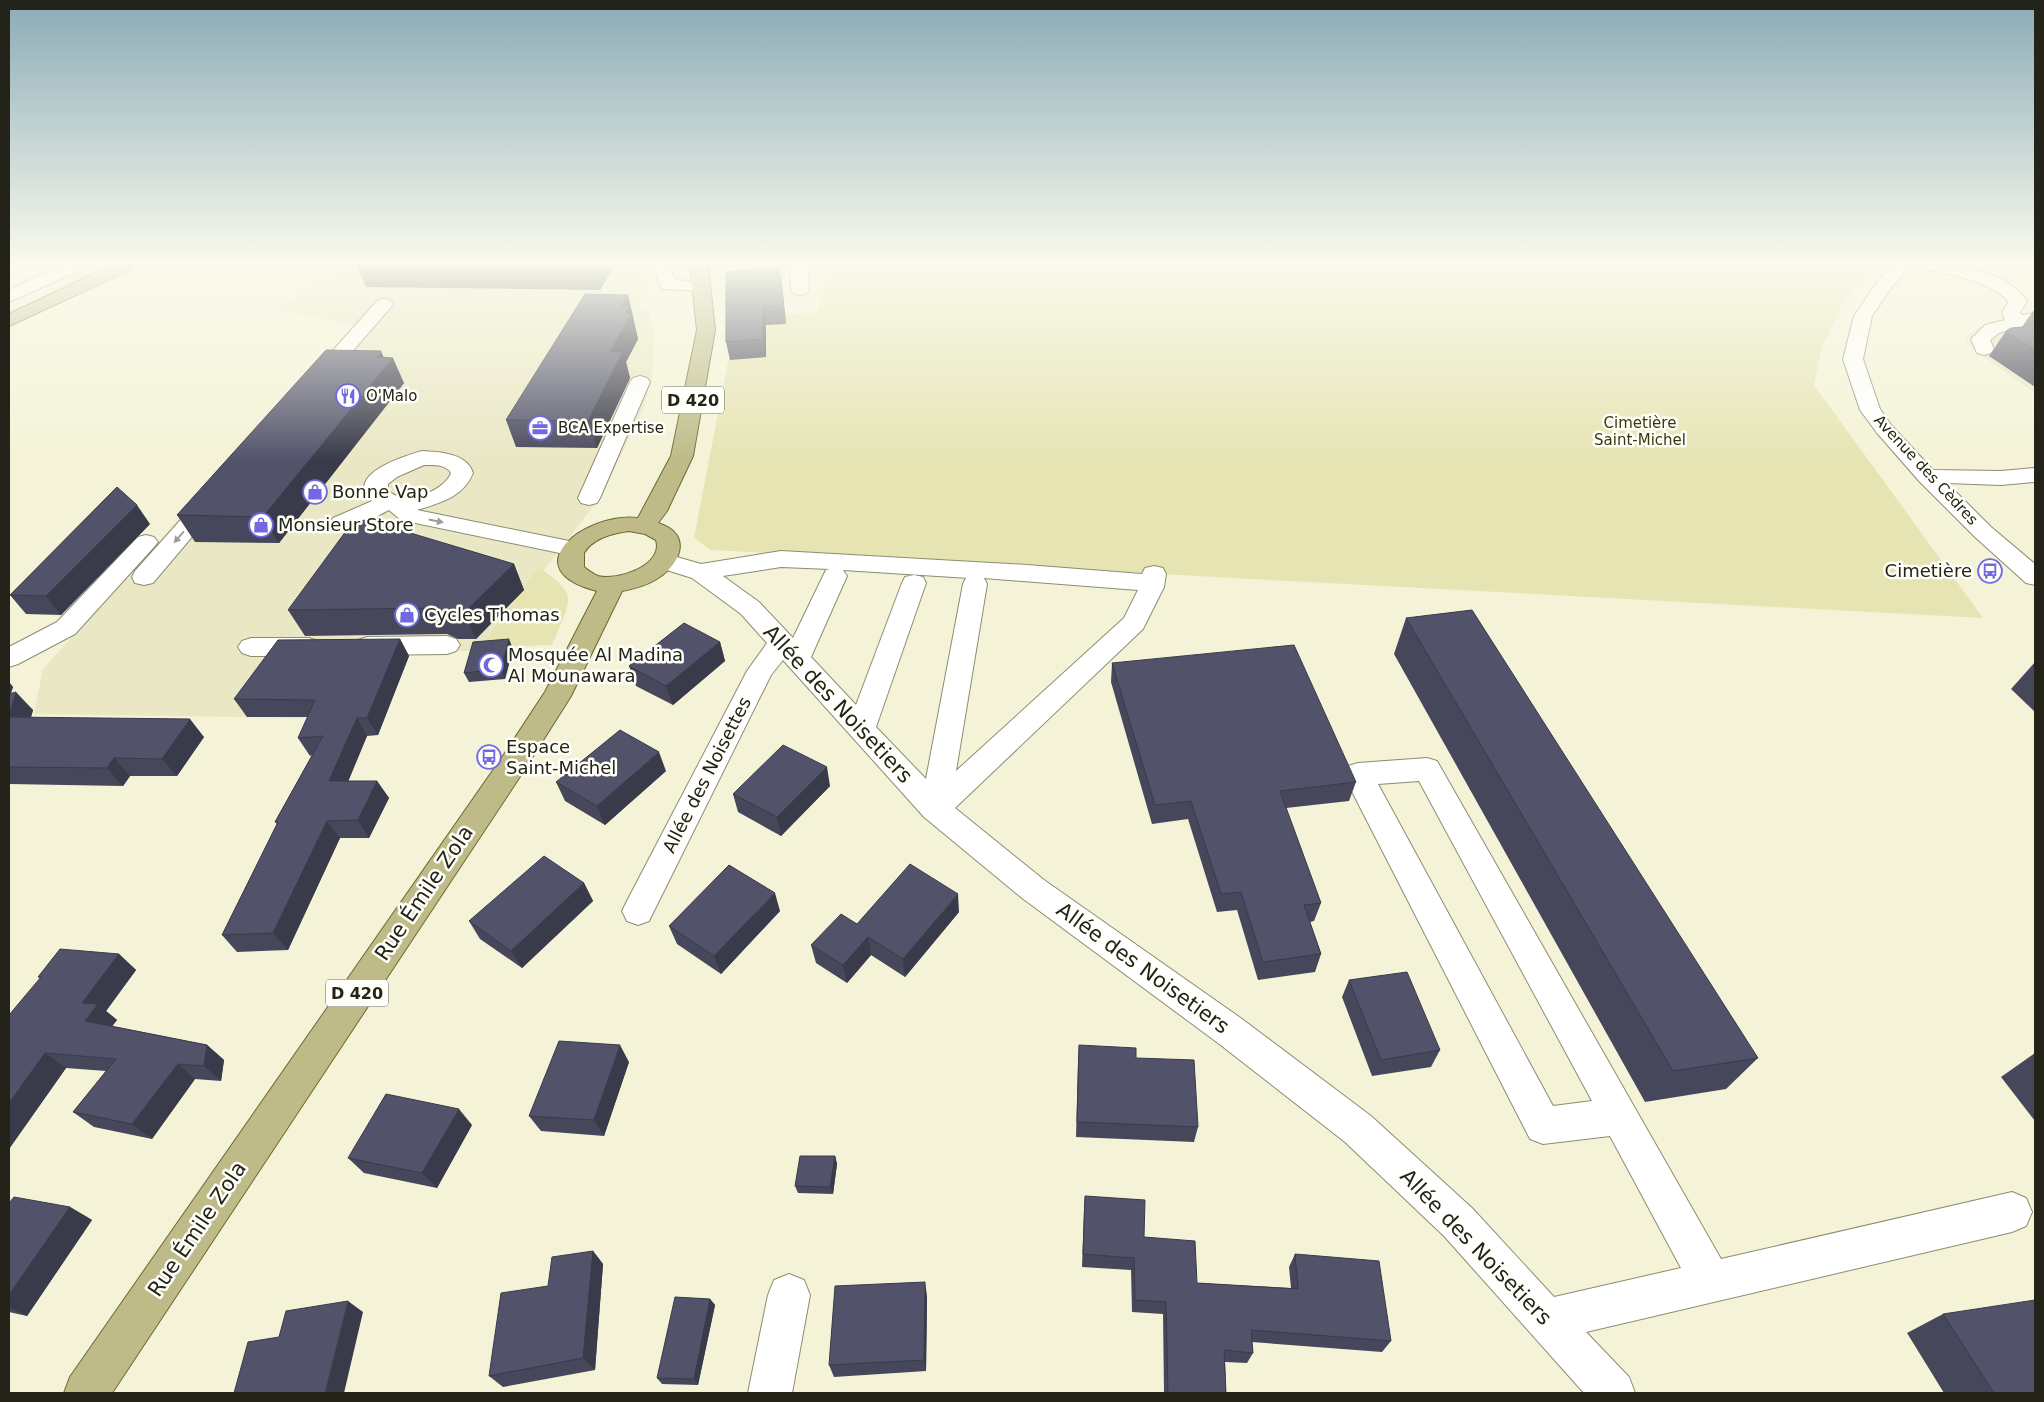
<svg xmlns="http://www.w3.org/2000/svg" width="2044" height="1402" viewBox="0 0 2044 1402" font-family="'DejaVu Sans',sans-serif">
  <rect width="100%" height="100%" fill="#f4f3d7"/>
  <path fill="#e9e7c4" d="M 346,265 L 632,265 L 643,279 L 639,309 L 649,309 L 654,338 L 652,378 L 643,410 L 601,496 L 483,650 L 349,656 L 314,718 L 34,714 L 43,669 L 354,325 L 274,309 L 325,280 Z
    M 2035,310 L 2035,393 L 1972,349 L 1965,342 L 1965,338 L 1976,329 L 2000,319 Z"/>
  <path fill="#e6e4b3" d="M 833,265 L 1872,265 L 1843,304 L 1822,347 L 1814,385 L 1983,618 L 711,550 L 694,538 L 734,330 L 730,313 L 815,315 Z
    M 538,568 C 549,574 571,588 568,603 C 565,617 557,632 552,645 L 480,648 Z"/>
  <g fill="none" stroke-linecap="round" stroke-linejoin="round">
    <g stroke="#8d8c72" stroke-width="2">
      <path id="minor" d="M 63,265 L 86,265 L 83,269 L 9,302 L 9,290 Z
        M 651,265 L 669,265 L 675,280 L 707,282 L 710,286 L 707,290 L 701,291 L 662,289 Z
        M 790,265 L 808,265 L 809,290 L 806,294 L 800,295 L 794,294 L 791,290 Z
        M 1892,265 L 1910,265 L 1891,288 L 1872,316 L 1863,359 L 1880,409 L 1891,425 L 1933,470 L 2001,471 L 2035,468 L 2035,482 L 2001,485 L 1947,483 L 1991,527 L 2035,564 L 2035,585 L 2026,583 L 1975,537 L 1919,481 L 1877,433 L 1860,410 L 1843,359 L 1854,316 L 1878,281 Z
        M 1923,265 C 1957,265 2006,270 2027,301 L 2020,313 L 2023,315 L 2035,313 L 2035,323 L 1999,333 L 1990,340 L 1994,349 L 1991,353 L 1984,355 L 1977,353 L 1971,339 L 1985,325 L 2005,320 L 2002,312 L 2009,302 C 1989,280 1952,275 1926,269 Z
        M 384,299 L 390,300 L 393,304 L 390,308 L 325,383 L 318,385 L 311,383 L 308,379 L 311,375 L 378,300 Z
        M 640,376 L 647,378 L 650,382 L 600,498 L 597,503 L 589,505 L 581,503 L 578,498 L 630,382 L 633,378 Z
        M 422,451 C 440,452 467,453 473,473 C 463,498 439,503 417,510 L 574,542 L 582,544 L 586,549 L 582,554 L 574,556 L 401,520 L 389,510 C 373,518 351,533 333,528 L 329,523 L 333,518 L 372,501 C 370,498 366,495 365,491 C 358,470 408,455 422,451 ZM 424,465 C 433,465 446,464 451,473 C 444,492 402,507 388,490 L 388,484 L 397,477 Z
        M 210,494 L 218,496 L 221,501 L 218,506 L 153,583 L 144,585 L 135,583 L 132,577 L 135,571 L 202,496 Z
        M 146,535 L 154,537 L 158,542 L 154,547 L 75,634 L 18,664 L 9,667 L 9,647 L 57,622 L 138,537 Z
        M 781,551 L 1027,565 L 1142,574 L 1145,568 L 1154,566 L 1163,568 L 1166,574 L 1164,587 L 1143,629 L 955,808 L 1044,880 L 1242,1019 L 1371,1116 L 1472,1208 L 1554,1297 L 1681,1268 L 1610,1136 L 1543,1144 L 1530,1139 L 1343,774 L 1348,766 L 1358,763 L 1427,758 L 1437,761 L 1721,1259 L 2012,1192 L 2026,1198 L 2032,1212 L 2026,1226 L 2012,1232 L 1586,1332 L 1629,1377 L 1635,1393 L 1584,1393 L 1444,1236 L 1345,1142 L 1218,1043 L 1022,898 L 924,817 L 783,660 L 771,675 L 649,921 L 638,925 L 627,921 L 622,911 L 627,901 L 747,671 L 767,643 L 741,614 L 692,578 L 654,566 L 651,561 L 654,556 L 663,553 L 701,564 ZM 781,567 L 830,569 L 826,570 L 823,576 L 793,638 L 759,602 L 723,576 ZM 843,570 L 969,578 L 966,578 L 963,584 L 926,779 L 876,727 L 926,583 L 923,577 L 914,575 L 905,577 L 902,583 L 856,705 L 811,657 L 847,576 ZM 984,578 L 1138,590 L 1124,618 L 956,771 L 987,584 ZM 1419,781 L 1592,1101 L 1553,1106 L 1378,784 Z
        M 447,636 L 456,639 L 460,645 L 456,651 L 447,654 L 367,655 L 358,652 L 354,646 L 358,640 L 367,637 Z
        M 251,638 L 309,638 L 318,641 L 322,647 L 318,653 L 309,656 L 251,656 L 242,653 L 238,647 L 242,641 Z
        M 789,1274 L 804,1280 L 810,1295 L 792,1393 L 748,1393 L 768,1295 L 774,1280 Z"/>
    </g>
    <g stroke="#6c692f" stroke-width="2">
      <path id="major" d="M 112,265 L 135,265 L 132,269 L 9,326 L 9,314 Z
        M 690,265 L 708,265 L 715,330 L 693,456 L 667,511 L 658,523 C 694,534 680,566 655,580 C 645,586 633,589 622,591 L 571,696 L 523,772 L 112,1393 L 64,1393 L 70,1377 L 503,756 L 545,692 L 597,591 C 512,569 585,512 638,518 L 671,456 L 697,330 ZM 629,531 L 645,534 L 656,540 C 664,566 617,581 598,576 C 593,574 588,570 584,567 L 584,553 C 593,538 613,533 629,531 Z"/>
    </g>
    <use href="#minor" fill="#fff" fill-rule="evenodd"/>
    <use href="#major" fill="#bebb89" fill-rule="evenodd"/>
  </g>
  <path fill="#47475b" d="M 356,265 L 611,265 L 612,270 L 600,290 L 366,287 Z
    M 779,267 L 782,284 L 786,324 L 766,325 L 766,357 L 730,360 L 726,342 Z
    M 628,295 L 638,339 L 626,362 L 630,378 L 597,448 L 516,447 L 506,420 Z
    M 2033,311 L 2035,311 L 2035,387 L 1989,356 L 2006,331 L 2022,327 Z
    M 384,357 L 404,383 L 279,543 L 195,542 L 177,515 Z
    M 150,524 L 61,615 L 26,614 L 10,595 Z
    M 514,564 L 524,590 L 476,639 L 458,639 L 447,634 L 305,636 L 288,610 Z
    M 1406,618 L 1758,1058 L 1726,1089 L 1645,1102 L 1394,654 Z
    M 400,639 L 409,656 L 378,735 L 367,736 L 348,781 L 377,781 L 389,798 L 369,838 L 340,838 L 288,950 L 237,952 L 222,935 L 277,824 L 275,822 L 312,755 L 310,756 L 298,738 L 308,717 L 247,717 L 234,699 Z
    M 720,642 L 725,661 L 673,705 L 636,686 L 629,666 Z
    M 513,649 L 505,679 L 469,682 L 464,673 Z
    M 2035,662 L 2035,712 L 2011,689 Z
    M 1112,663 L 1356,782 L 1349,801 L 1286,808 L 1321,903 L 1314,921 L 1310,922 L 1321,954 L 1315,972 L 1258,980 L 1237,910 L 1217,912 L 1188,819 L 1152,824 L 1111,682 Z
    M 9,682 L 13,687 L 11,693 L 33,710 L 31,717 L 204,737 L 177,776 L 130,776 L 123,786 L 9,784 L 9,785 Z
    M 666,771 L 605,825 L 565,801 L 556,782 Z
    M 830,786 L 781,836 L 738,812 L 733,794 Z
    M 584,883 L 593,901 L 522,968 L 480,939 L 469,921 Z
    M 780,911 L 721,974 L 677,944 L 669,926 Z
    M 959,912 L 905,977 L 871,955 L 847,983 L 816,963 L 811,945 L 857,924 Z
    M 119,954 L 136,970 L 106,1011 L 117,1020 L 112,1026 L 207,1045 L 224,1060 L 221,1081 L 195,1079 L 152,1139 L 94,1127 L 73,1112 L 106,1071 L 66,1068 L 9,1149 L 40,978 L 38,977 Z
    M 1349,980 L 1440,1050 L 1431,1067 L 1372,1076 L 1342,997 Z
    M 1079,1045 L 1198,1127 L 1194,1142 L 1076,1137 L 1078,1061 Z
    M 2035,1053 L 2035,1121 L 2001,1077 Z
    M 629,1062 L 604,1136 L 541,1131 L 529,1116 Z
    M 472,1125 L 437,1188 L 364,1173 L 348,1158 Z
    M 835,1156 L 837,1164 L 833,1194 L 798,1193 L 795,1186 Z
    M 1085,1196 L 1144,1237 L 1197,1283 L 1291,1288 L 1289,1267 L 1295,1254 L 1391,1341 L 1382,1352 L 1252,1342 L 1253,1353 L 1247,1363 L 1225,1362 L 1226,1393 L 1164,1393 L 1163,1314 L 1132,1312 L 1131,1270 L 1082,1267 L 1084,1210 Z
    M 9,1203 L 70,1207 L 92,1220 L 27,1316 L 9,1312 Z
    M 593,1251 L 603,1264 L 595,1370 L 503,1387 L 489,1376 Z
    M 927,1296 L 926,1371 L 834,1377 L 829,1365 Z
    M 710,1299 L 715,1305 L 698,1385 L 662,1384 L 657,1378 Z
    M 1943,1314 L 2035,1393 L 1944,1393 L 1907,1333 Z"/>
  <path fill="#393a4a" d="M 593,265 L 611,265 L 612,270 L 600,290 Z
    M 779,267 L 782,284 L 786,324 L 783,306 Z
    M 628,295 L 638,339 L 626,362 L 630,378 L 597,448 L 588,421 L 610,352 L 621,306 Z
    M 763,307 L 766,325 L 766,357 L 763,339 Z
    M 381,351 L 387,365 L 393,358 L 404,383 L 279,543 L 263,517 Z
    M 137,505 L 150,524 L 61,615 L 46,596 Z
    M 514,564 L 524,590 L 476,639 L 464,613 Z
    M 400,639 L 409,656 L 378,735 L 367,718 Z
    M 509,639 L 513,649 L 505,679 L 501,669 Z
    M 720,642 L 725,661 L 673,705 L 666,686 Z
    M 9,682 L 13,687 L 9,699 Z
    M 16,692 L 33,710 L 26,735 L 9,717 Z
    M 357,718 L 367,736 L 341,799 L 329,781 Z
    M 190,719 L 204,737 L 177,776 L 162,759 Z
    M 659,752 L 666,771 L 605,825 L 597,806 Z
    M 114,758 L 130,776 L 123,786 L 107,768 Z
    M 827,767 L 830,786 L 781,836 L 777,817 Z
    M 377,781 L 389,798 L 369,838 L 358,820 Z
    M 327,821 L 340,838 L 288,950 L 273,933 Z
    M 584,883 L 593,901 L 522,968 L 511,951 Z
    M 775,893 L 780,911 L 721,974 L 714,956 Z
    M 958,894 L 959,912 L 905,977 L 903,959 Z
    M 868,937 L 871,955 L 847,983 L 843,965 Z
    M 119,954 L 136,970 L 106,1011 L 117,1020 L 104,1037 L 85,1021 L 82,1003 Z
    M 207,1045 L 224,1060 L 221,1081 L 204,1066 Z
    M 620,1045 L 629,1062 L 604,1136 L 594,1120 Z
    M 45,1053 L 66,1068 L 9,1149 L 9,1103 Z
    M 178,1064 L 195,1079 L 152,1139 L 132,1124 Z
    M 459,1109 L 472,1125 L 437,1188 L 422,1173 Z
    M 835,1156 L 837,1164 L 833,1194 L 830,1187 Z
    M 70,1207 L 92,1220 L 27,1316 L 9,1307 L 9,1295 Z
    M 593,1251 L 603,1264 L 595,1370 L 583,1358 Z
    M 925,1282 L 927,1296 L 926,1371 L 924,1360 Z
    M 710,1299 L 715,1305 L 698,1385 L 694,1379 Z
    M 348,1301 L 363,1312 L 344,1393 L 325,1393 Z"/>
  <path fill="#52536a" stroke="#393a4a" d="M 779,267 L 783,306 L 763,307 L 763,339 L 726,342 L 726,272 Z
    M 585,294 L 628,295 L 621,306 L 630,306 L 626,313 L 632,313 L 610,352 L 623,352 L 588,421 L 506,420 Z
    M 2035,326 L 2035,350 L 2006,331 L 2011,328 Z
    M 326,350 L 381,351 L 376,357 L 393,358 L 263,517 L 177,515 Z
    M 117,487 L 137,505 L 46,596 L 10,595 Z
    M 367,520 L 514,564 L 464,613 L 445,613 L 434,608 L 288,610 L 349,527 L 357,521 Z
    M 1472,610 L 1758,1058 L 1673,1071 L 1406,618 Z
    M 684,623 L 720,642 L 666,686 L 629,666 Z
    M 400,639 L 367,718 L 357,718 L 329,781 L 377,781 L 358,820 L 327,821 L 273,933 L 222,935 L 278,822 L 275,822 L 323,736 L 298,738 L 315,700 L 234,699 L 278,640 Z
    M 509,639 L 501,669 L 464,673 L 473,642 Z
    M 1294,645 L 1356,782 L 1280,791 L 1321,903 L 1304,905 L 1321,954 L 1263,962 L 1241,892 L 1221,894 L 1191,801 L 1155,805 L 1112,663 Z
    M 16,692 L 9,716 L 9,694 Z
    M 9,717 L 190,719 L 162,759 L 114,758 L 107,768 L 9,767 Z
    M 620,730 L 659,752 L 597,806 L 556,782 Z
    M 783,745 L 827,767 L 777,817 L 733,794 Z
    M 544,856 L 584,883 L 511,951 L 469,921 Z
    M 910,864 L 958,894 L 903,959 L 868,937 L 843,965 L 811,945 L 841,914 L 857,924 Z
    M 729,865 L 775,893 L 714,956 L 669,926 Z
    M 60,949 L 119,954 L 82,1003 L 98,1004 L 85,1021 L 207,1045 L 204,1066 L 178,1064 L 132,1124 L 73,1112 L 116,1059 L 45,1053 L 9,1103 L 9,1015 L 41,977 L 38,977 Z
    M 1407,972 L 1440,1050 L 1381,1060 L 1349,980 Z
    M 559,1041 L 620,1045 L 594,1120 L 529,1116 Z
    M 1079,1045 L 1136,1048 L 1136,1058 L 1194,1060 L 1198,1127 L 1077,1122 Z
    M 386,1094 L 459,1109 L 422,1173 L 348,1158 Z
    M 800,1156 L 835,1156 L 830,1187 L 795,1186 Z
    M 1085,1196 L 1145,1200 L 1144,1237 L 1195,1241 L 1197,1283 L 1298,1289 L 1295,1254 L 1379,1261 L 1391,1341 L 1251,1330 L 1253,1353 L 1224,1350 L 1226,1393 L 1168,1393 L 1166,1302 L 1135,1300 L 1134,1258 L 1083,1254 Z
    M 14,1197 L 70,1207 L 9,1295 L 9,1203 Z
    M 593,1251 L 583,1358 L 489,1376 L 501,1293 L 548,1286 L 552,1257 Z
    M 925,1282 L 924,1360 L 829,1365 L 835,1286 Z
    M 675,1297 L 710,1299 L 694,1379 L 657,1378 Z
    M 2035,1300 L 2035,1393 L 1994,1393 L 1943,1314 Z
    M 348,1301 L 325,1393 L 234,1393 L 248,1342 L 279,1337 L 286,1311 Z"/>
  <defs><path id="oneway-solid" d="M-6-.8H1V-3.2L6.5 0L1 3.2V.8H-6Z" transform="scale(1.25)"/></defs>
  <g fill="#9c9c98">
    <use href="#oneway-solid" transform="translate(436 521) rotate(11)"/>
    <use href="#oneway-solid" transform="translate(179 537) rotate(131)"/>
  </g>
  <linearGradient id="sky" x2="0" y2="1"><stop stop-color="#8babb7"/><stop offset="0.57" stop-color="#fafaed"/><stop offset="1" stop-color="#fafaed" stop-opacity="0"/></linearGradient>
  <rect width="2044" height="461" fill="url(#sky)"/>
  <defs>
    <g id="restaurant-ring" transform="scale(1.25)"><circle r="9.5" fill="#fffff9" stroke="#7268e3" stroke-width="1.5"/><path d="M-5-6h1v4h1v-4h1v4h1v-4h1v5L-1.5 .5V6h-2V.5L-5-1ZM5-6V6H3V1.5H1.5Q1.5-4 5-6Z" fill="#7268e3"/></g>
    <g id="office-ring" transform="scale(1.25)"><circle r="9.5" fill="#fffff9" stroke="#7268e3" stroke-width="1.5"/><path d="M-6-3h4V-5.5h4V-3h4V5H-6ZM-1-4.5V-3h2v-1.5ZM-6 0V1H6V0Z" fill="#7268e3"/></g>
    <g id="shop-ring" transform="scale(1.25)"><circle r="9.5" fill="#fffff9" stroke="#7268e3" stroke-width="1.5"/><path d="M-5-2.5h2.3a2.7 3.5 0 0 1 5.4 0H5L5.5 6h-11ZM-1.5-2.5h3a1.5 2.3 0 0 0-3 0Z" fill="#7268e3"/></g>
    <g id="bus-ring" transform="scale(1.25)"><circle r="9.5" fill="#fffff9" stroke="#7268e3" stroke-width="1.5"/><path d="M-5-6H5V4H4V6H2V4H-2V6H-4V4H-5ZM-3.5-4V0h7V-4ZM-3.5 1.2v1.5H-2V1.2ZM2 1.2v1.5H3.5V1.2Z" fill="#7268e3"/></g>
    <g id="mosque-ring" transform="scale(1.25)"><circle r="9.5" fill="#fffff9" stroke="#7268e3" stroke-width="1.5"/><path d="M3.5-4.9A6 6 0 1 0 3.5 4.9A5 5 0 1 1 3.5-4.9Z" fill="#7268e3"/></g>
  </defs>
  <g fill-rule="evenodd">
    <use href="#restaurant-ring" x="348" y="396"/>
    <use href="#office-ring" x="540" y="428"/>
    <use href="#shop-ring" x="315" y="492"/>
    <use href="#shop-ring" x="261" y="525"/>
    <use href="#bus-ring" x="1990" y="571"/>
    <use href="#shop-ring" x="407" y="615"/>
    <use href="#mosque-ring" x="491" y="665"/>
    <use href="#bus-ring" x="489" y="757"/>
  </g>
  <g text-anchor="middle" stroke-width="5" stroke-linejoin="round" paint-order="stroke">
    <g font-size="15" fill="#242319" stroke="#fffff9" text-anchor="start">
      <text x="366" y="401">O'Malo</text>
      <text x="558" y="433">BCA Expertise</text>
    </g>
    <g font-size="15" fill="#39370f" stroke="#fffff9">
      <text x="1640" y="428">Cimetière<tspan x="1640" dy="17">Saint-Michel</tspan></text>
    </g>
    <g font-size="15" fill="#242319" stroke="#fffff9">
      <text transform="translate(1926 470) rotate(47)" y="5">Avenue des Cèdres</text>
    </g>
    <g fill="#fffff9" stroke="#66655c" stroke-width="1">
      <rect x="662" y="386.5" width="62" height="27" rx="4"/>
      <rect x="326" y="979.5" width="62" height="27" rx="4"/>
    </g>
    <g font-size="16" font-weight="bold" fill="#242319">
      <text x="693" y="406">D 420</text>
      <text x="357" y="999">D 420</text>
    </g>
    <g font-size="18" fill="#242319" stroke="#fffff9" text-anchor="start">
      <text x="332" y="498">Bonne Vap</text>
      <text x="278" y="531">Monsieur Store</text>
      <text x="1972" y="577" text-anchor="end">Cimetière</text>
      <text x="424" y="621">Cycles Thomas</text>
      <text x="508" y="661">Mosquée Al Madina<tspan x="508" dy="21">Al Mounawara</tspan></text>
      <text x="506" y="753">Espace<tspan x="506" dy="21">Saint-Michel</tspan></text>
    </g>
    <g font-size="18" fill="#242319" stroke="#fffff9">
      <text transform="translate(707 775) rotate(-63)" y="6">Allée des Noisettes</text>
    </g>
    <g font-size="21" fill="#242319" stroke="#fffff9">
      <text transform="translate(838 704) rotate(47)" y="7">Allée des Noisetiers</text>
      <text transform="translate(424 893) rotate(-56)" y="7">Rue Émile Zola</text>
      <text transform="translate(1143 968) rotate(36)" y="7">Allée des Noisetiers</text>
      <text transform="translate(197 1229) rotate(-56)" y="7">Rue Émile Zola</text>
      <text transform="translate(1476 1247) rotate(46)" y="7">Allée des Noisetiers</text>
    </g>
  </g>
  <rect width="2044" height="1402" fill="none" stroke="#242319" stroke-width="20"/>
</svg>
